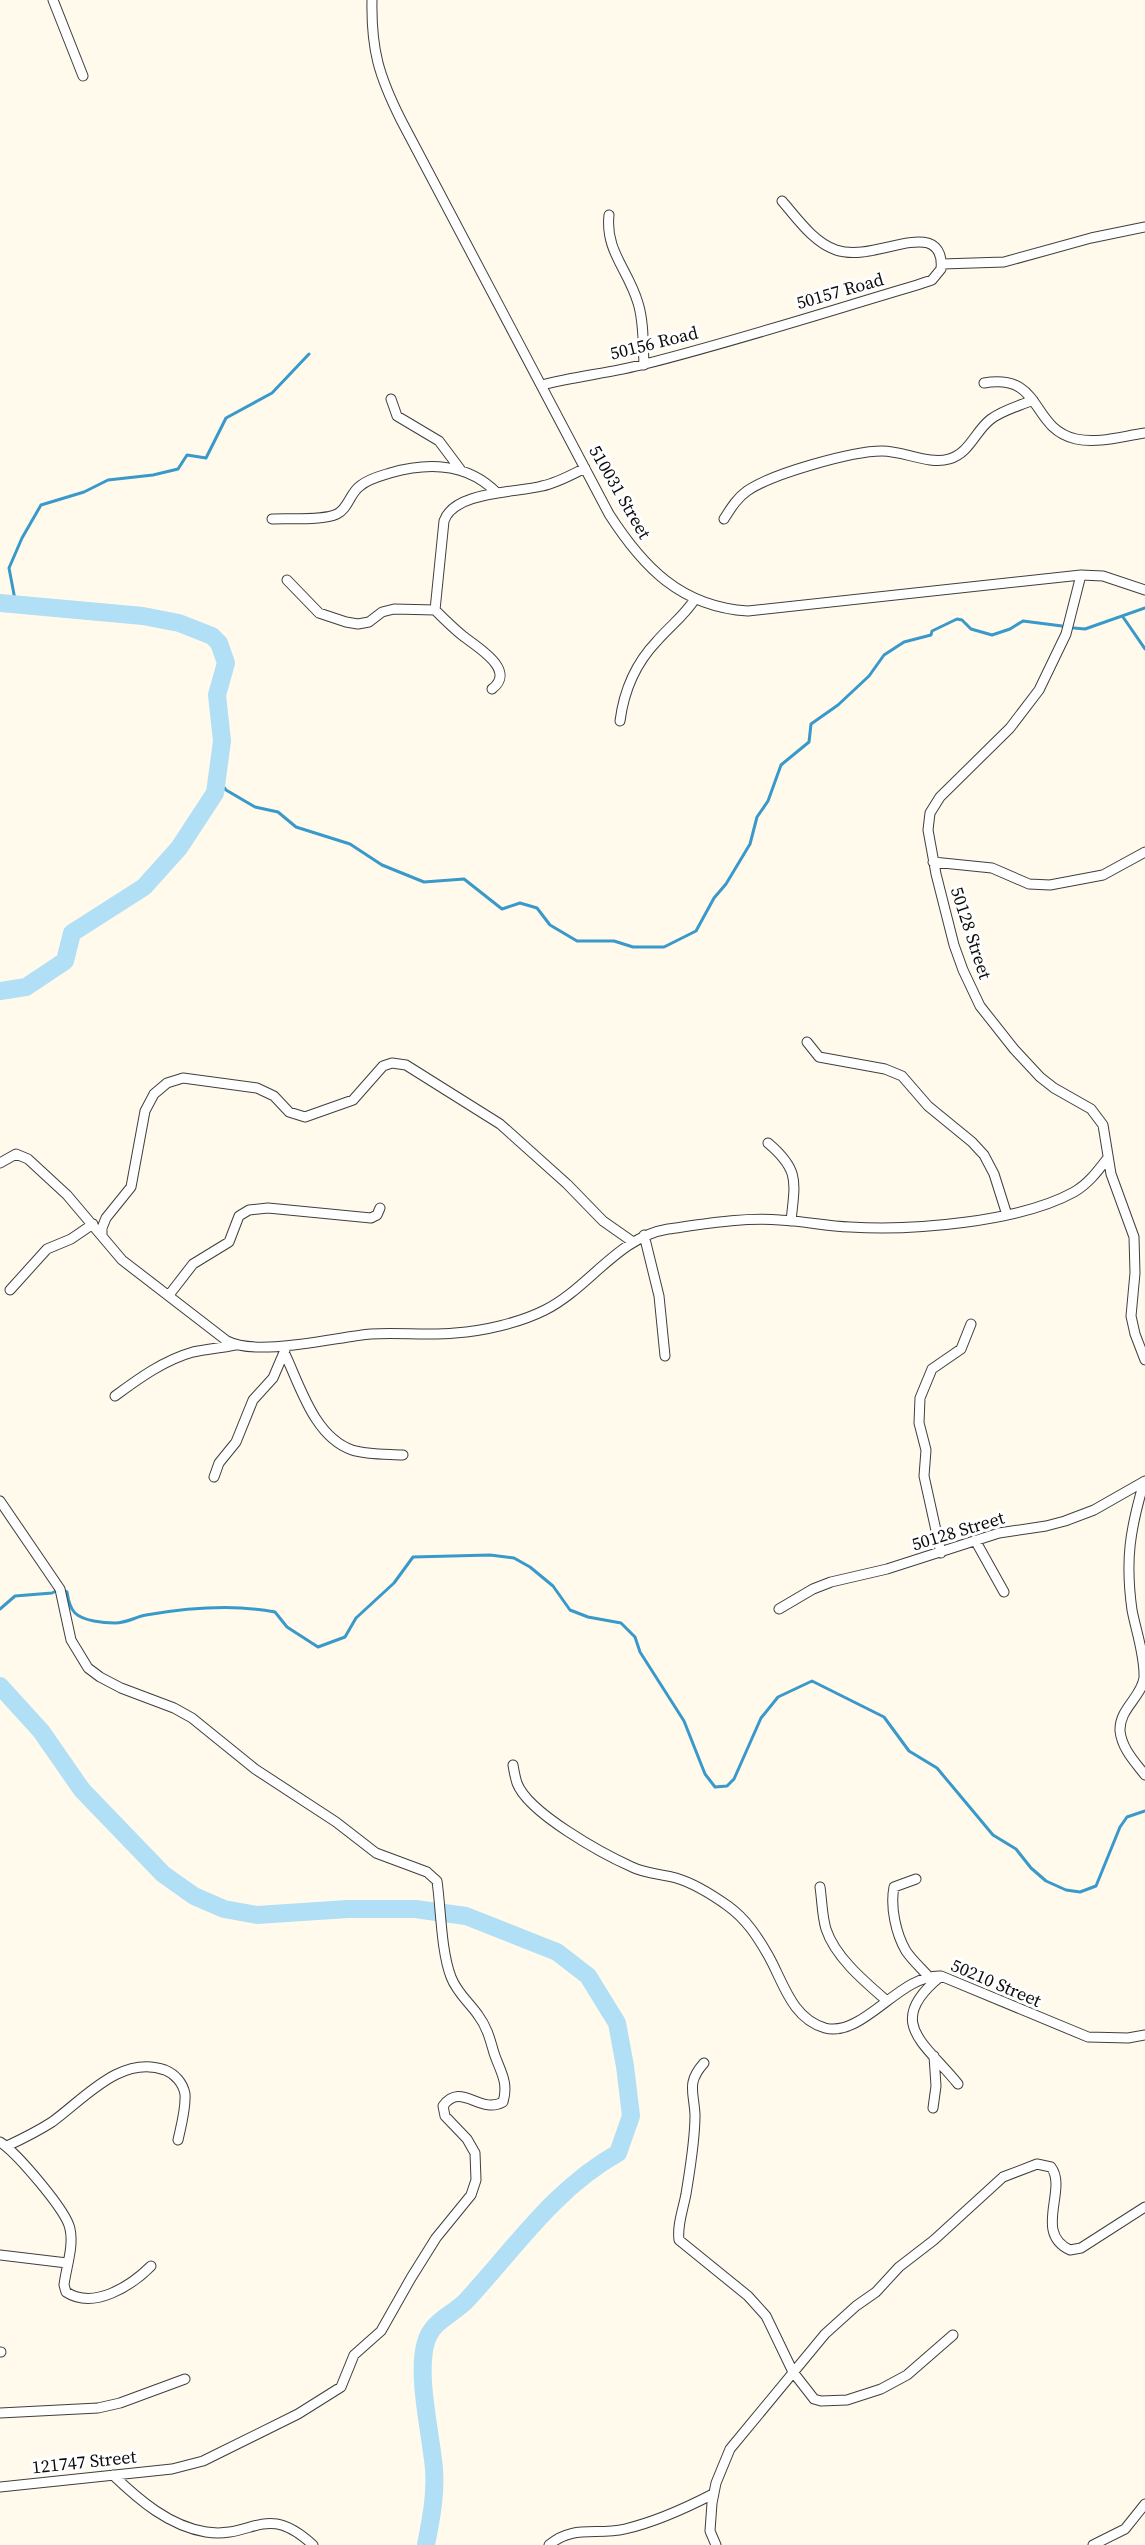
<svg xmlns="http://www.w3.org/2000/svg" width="1145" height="2545" viewBox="0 0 1145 2545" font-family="'Source Serif 4',serif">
  <rect width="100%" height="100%" fill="#fffaeb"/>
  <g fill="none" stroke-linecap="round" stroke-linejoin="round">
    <path stroke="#3999ca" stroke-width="3" d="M 16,605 L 9,568 L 22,538 L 41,505 L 84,492 L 108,480 L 153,475 L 178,469 L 187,455 L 206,458 L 226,418 L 272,393 L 309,354
      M 1123,617 L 1145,649
      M 1074,628 L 1085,629 L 1145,608
      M 216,777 L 226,790 L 255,807 L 278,812 L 296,827 L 350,844 L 382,865 L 424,882 L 464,879 L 502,909 L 520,903 L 537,908 L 550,925 L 577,941 L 614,941 L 633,947 L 664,947 L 696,931 L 714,898 L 726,884 L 750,844 L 757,817 L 768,801 L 781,765 L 809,742 L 811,724 L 838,705 L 869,676 L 884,655 L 904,642 L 931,635 L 932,631 L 957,619 L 962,620 L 971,629 L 992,635 L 1010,629 L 1023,621 L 1062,626
      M 0,1609 L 15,1596 L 52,1593 L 60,1589 L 67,1592 C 68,1599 70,1608 75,1613 C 83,1621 104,1623 115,1623 C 127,1623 135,1617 146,1615 C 187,1608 234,1604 275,1612 L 287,1627 L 318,1647 L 345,1637 L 356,1618 L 394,1583 L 413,1557 L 490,1555 L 514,1558 L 530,1567 L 553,1586 L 570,1610 L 588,1617 L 621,1623 L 635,1637 L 640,1652 L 684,1721 L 705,1774 L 715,1787 L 727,1786 L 734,1779 L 761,1718 L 778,1697 L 812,1681 L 884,1717 L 909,1751 L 937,1768 L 993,1835 L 1016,1849 L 1031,1868 L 1046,1881 L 1066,1890 L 1080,1892 L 1096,1886 L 1120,1827 L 1127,1817 L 1145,1811"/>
    <path stroke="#b1dff5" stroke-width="18" d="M 0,603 L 143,616 L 179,623 L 212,636 L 219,643 L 226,663 L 217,695 L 222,741 L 215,793 L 179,848 L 144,887 L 72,933 L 65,961 L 26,987 L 0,991
      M 0,1686 L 41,1731 L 82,1790 L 163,1874 L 194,1896 L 224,1909 L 257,1915 L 348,1909 L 415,1909 L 466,1916 L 557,1952 L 588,1976 L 617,2023 L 625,2066 L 631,2116 L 618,2153 C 554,2189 515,2248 466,2301 C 452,2315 432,2321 426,2342 C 416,2375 431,2433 434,2469 C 436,2495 431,2519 426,2545"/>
    <g stroke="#3f3f3f" stroke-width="11">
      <path id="minor" d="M 53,0 L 83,76
        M 372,0 C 371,50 379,76 401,120 L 609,514 C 643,567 681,607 748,611 L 1081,575 L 1103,576 L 1145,590
        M 609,215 C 605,251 628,269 638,303 C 644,322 643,345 644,365
        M 942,264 L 1004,262 L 1091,238 L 1145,227
        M 984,383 C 1044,373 1029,428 1076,439 C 1098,444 1123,436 1145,433
        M 542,385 C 576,376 611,373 645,364 C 736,341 826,312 917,285 L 932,280 L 941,269 C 942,259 940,247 928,243 C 904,237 866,260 836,250 C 813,242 797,218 782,201
        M 391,399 L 397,416 L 439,441 L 460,469
        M 272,519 C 289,518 322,521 337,514 C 348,509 350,493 360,486 C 368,479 380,476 390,473 C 428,462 468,463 497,493
        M 724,519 C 731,508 737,498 747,491 C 771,474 852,451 882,451 C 904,451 929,465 949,459 C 970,453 975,431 991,419 C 1003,410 1019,406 1033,400
        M 1081,575 L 1066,634 L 1039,690 L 1010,728 L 940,797 L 930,813 L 928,830 L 936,874 L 954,945 L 963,970 L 980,1006 L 1014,1049 L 1040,1077 L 1054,1088 L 1091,1109 L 1103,1125 L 1111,1174 L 1134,1237 L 1135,1273 L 1131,1316 L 1135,1334 L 1145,1360
        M 287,580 L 319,613 L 346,622 L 358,624 L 369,622 L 382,612 L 394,609 L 435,610 L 444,521 C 454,491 516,493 542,486 C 557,483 571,475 585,468
        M 435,610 C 444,619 453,628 463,636 C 477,647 517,670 492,689
        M 620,721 C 624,690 635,664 657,641 C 670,626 684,616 695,599
        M 933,862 L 992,868 L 1029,884 L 1050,885 L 1103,875 L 1145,852
        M 807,1042 L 819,1057 L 885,1069 L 902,1076 L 928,1106 L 972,1142 L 984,1155 L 994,1174 L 1007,1215
        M 768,1143 C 800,1170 795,1182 791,1221
        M 0,1163 L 16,1154 L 28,1159 L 67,1195 L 122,1260 L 227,1341 C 258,1357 336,1337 371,1334 C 399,1332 427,1336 455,1333 C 484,1331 519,1323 545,1310 C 589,1288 618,1237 668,1229 C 704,1224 744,1217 780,1220 C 803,1221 826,1226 850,1227 C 912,1231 1020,1222 1074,1192 C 1088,1184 1097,1172 1107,1159
        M 644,1235 L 659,1296 L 665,1356
        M 102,1236 L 102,1228 L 106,1218 L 131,1187 L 145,1111 L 154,1094 L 167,1083 L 183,1078 L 257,1088 L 274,1096 L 289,1112 L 305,1117 L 353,1100 L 383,1066 L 392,1063 L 406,1065 L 500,1124 L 567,1184 L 603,1221 L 633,1242
        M 10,1290 L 47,1249 L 71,1239 L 93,1224
        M 169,1295 L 193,1264 L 229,1242 L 239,1216 L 249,1210 L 268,1208 L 371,1218 L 377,1215 L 380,1208
        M 284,1352 C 300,1385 314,1437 352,1450 C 368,1455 387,1454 403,1455
        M 115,1396 C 138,1379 164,1360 193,1352 C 207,1349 221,1348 235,1345
        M 214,1477 L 219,1463 L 236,1442 L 253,1400 L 273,1378 L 285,1350
        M 1144,1482 C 1130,1530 1125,1560 1132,1610 C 1136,1631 1145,1656 1144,1678 C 1141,1698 1119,1709 1120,1731 C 1122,1749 1135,1762 1145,1775
        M 0,1501 L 60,1589 L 71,1640 L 88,1668 L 100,1677 L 121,1688 L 174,1708 L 192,1718 L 255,1769 L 336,1822 L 376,1853 L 427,1872 L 437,1881 C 441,1909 441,1951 451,1977 C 457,1993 469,2002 478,2015 C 487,2027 490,2039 494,2053 C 500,2071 509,2082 503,2102 C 480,2115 461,2081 443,2106 L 445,2116 L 467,2139 L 475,2153 L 476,2180 L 471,2195 L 436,2238 L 411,2278 L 381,2331 L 354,2355 L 341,2387 L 298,2414 L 203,2461 L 172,2469 L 0,2487
        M 975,1540 L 1004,1592
        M 941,1553 L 924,1476 L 926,1450 L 919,1423 L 920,1398 L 932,1369 L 961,1349 L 971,1324
        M 779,1609 L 813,1589 L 831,1582 L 887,1569 L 999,1533 L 1046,1526 L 1065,1521 L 1094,1510 L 1145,1481
        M 513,1765 C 514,1771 515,1777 517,1783 C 528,1813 603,1854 632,1867 C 646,1874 662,1874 676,1878 C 693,1883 714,1896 728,1906 C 746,1919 757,1936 768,1955 C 783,1981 791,2018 825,2028 C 863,2038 900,1974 941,1976 L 1088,2037 L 1128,2038 L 1145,2035
        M 916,1879 L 894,1887 C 890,1907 896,1934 906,1951 C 912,1960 921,1968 928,1976
        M 820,1887 C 822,1900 822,1916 826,1929 C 835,1957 865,1982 887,2001
        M 941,1976 C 884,2022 924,2042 958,2084
        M 704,2063 C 686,2083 694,2092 695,2115 C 695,2141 690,2169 686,2194 C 683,2210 677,2225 679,2240 L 748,2296 L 766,2316 L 793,2372 L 814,2399 L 821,2401 L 847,2400 L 881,2389 L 907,2375 L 953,2335
        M 933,2108 L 936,2086 L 934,2056
        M 0,2142 C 16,2152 67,2211 70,2229 C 74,2246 66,2268 64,2285 L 66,2292 C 94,2310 131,2286 151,2266
        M 7,2146 C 22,2139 38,2131 52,2122 C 84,2099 121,2054 165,2070 C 175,2074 183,2083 185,2094 C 186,2109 181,2126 178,2140
        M 0,2255 L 67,2263
        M 0,2352 L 1,2352
        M 0,2413 L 98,2408 L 120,2403 L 185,2379
        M 113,2475 C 139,2500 169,2526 206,2532 C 254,2539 265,2501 313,2545
        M 549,2545 C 574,2524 596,2536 625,2529 C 655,2522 686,2508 713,2494
        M 716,2545 L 710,2531 L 712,2503 L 716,2483 L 730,2449 L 825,2334 L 856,2306 L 876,2292 L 899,2267 L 934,2240 L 1003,2177 L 1037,2164 L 1051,2167 C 1068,2189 1033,2233 1070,2250 L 1081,2248 L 1145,2207
        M 1093,2545 L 1125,2529 L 1145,2504"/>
    </g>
    <use href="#minor" stroke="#fff" stroke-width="9"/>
  </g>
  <g text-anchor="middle" stroke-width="6" stroke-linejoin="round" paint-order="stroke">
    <g font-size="18" fill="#0c0c0c" stroke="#fff">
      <text transform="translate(840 291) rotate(-16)" y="6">50157 Road</text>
      <text transform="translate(654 343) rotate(-14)" y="6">50156 Road</text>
      <text transform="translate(620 492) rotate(60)" y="6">510031 Street</text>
      <text transform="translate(971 933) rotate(72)" y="6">50128 Street</text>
      <text transform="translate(958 1531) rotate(-17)" y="6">50128 Street</text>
      <text transform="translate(996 1983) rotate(23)" y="6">50210 Street</text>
      <text transform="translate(84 2462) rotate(-6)" y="6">121747 Street</text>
    </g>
  </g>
</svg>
